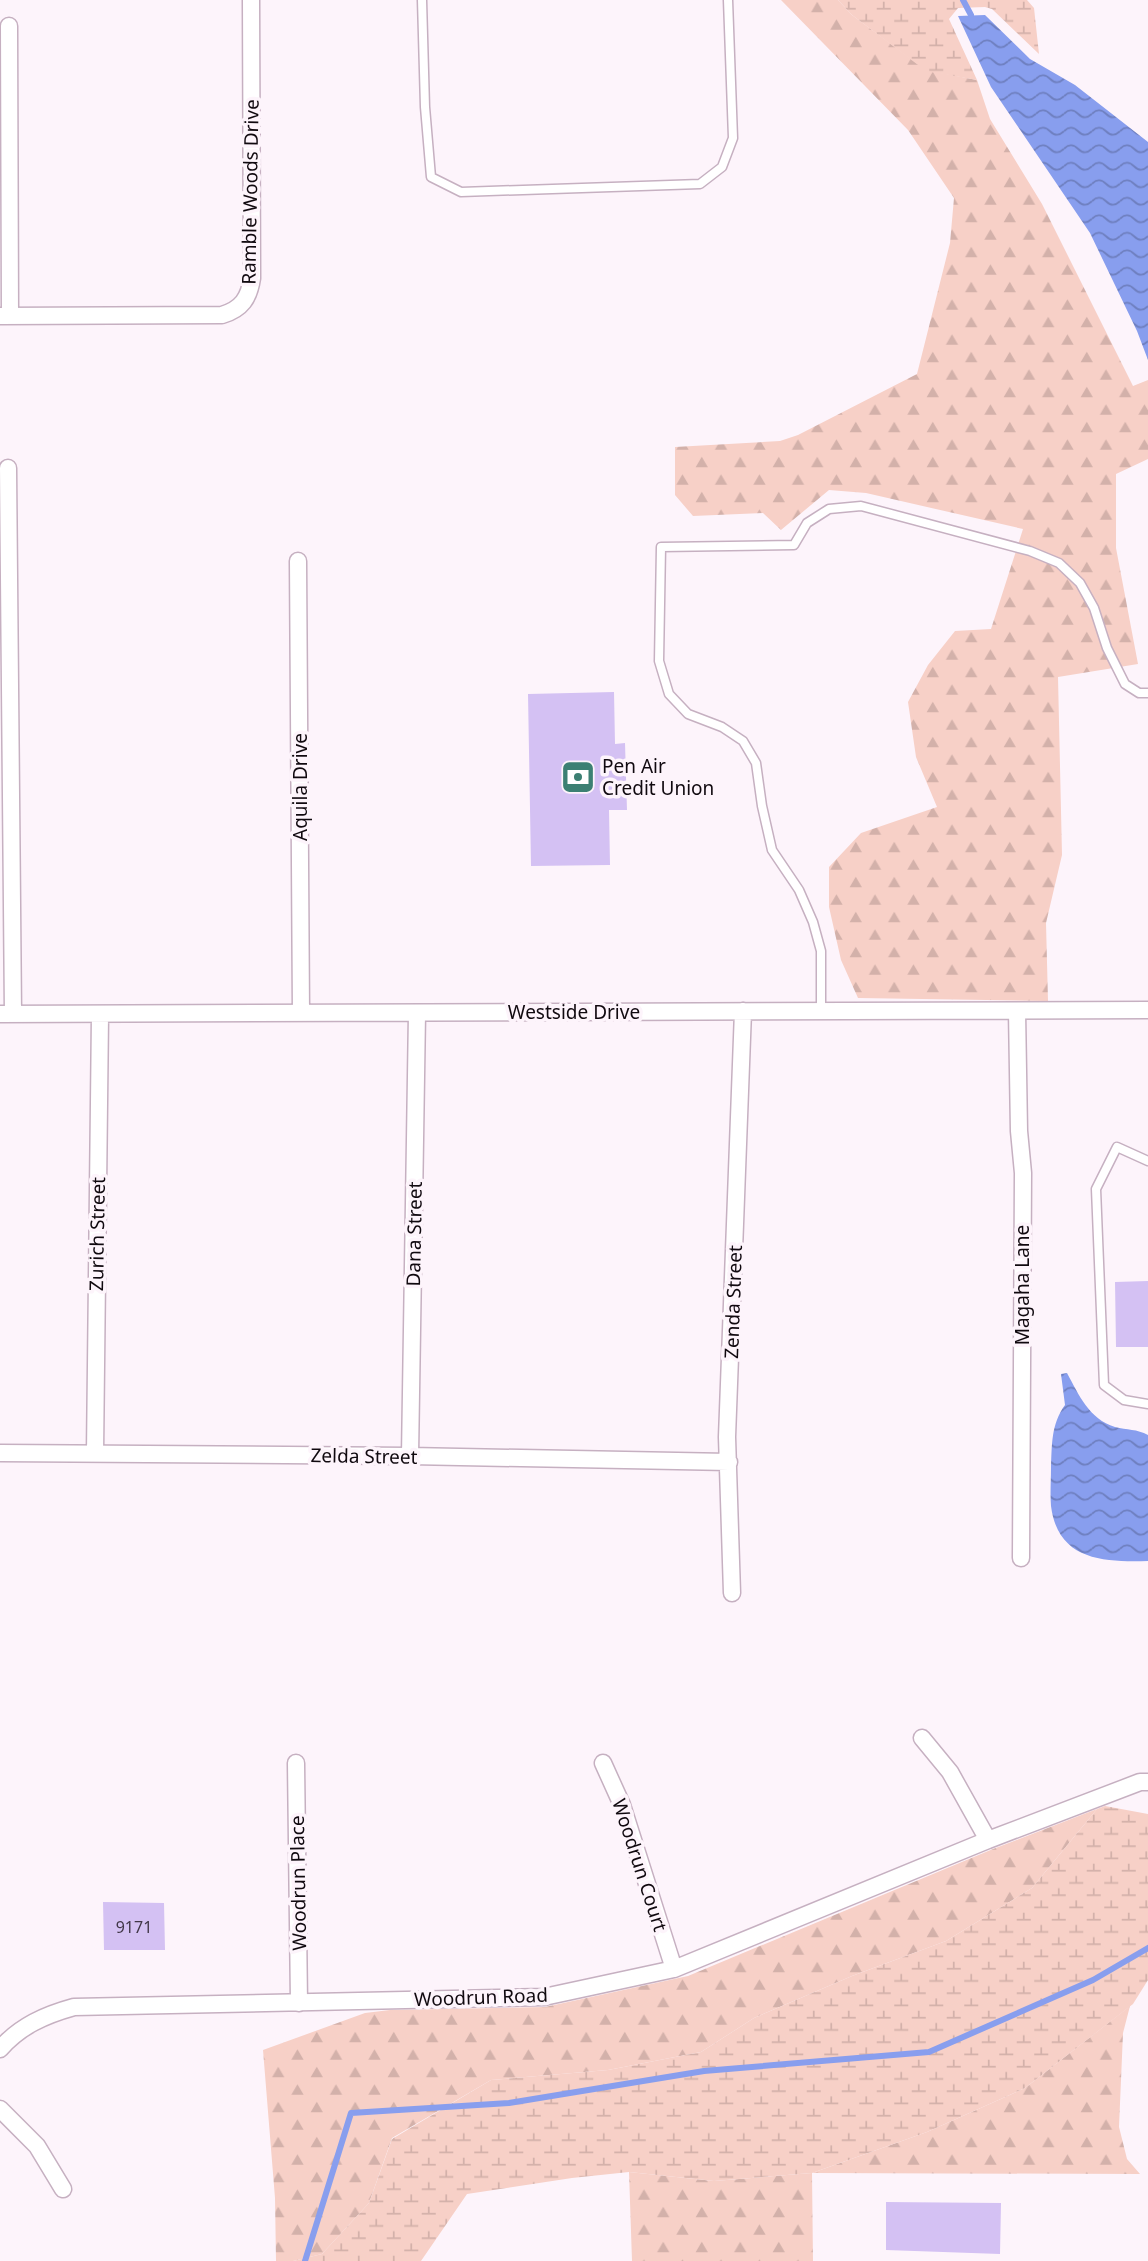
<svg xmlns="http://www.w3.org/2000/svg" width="1148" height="2261" viewBox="0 0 1148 2261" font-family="'Noto Sans',sans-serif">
  <defs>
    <pattern id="forest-firs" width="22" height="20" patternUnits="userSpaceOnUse" patternTransform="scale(1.75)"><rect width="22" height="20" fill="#f7d0c7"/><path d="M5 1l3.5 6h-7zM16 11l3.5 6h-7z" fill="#d3b1aa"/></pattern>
    <pattern id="wetland-marsh" width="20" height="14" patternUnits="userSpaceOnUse" patternTransform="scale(1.75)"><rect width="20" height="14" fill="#f7d0c7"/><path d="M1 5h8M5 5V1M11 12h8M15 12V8" fill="none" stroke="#d3b1aa"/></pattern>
    <pattern id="water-waves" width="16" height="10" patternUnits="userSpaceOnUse" patternTransform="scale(1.75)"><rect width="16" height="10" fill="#889eee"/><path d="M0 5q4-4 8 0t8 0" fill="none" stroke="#6e7fbf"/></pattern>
  </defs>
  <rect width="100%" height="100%" fill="#fdf4fb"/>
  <path fill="url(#forest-firs)" d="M 781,0 L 838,0 L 852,15 L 926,70 L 977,80 L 990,119 L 1042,204 L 1133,386 L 1148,380 L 1148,459 L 1116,474 L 1116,548 L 1138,664 L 1058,677 L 1062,855 L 1046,923 L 1048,1001 L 858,998 L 841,960 L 829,907 L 829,867 L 861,833 L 937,807 L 916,757 L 908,702 L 928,665 L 955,631 L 991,629 L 1023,529 L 866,493 L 829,490 L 781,530 L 763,513 L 693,516 L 675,495 L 675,447 L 780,441 L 798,435 L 917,374 L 950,243 L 954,198 L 908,130 Z
    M 1097,1809 L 1032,1888 L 946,1941 L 852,1976 L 754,2018 L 701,2052 L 608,2070 L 491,2080 L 392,2138 L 369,2203 L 322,2254 L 293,2261 L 276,2261 L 275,2198 L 263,2050 L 365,2013 L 390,2010 L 545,2007 L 688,1976 L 993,1849 Z
    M 1130,2006 L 1123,2033 L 1119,2127 L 1127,2159 L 1140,2174 L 812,2173 L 813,2261 L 632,2261 L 629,2172 L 714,2181 L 812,2173 L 927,2132 L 1025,2088 Z"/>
  <path fill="url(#wetland-marsh)" d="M 838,0 L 1027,0 L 1034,8 L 1039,54 L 992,9 L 985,7 L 958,8 L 949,19 L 977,80 L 926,71 L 852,15 Z
    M 1105,1806 L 1148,1814 L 1148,1980 L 1133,2004 L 1025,2088 L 927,2132 L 812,2173 L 714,2181 L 629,2172 L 572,2178 L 467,2194 L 421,2261 L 293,2261 L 322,2254 L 369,2203 L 392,2139 L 491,2080 L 608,2070 L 701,2052 L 754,2018 L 852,1976 L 946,1941 L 1032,1888 L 1097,1809 Z"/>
  <path fill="url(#water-waves)" d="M 985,15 L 1030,59 L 1075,85 L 1148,142 L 1148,360 L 1137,331 L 1090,233 L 991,87 L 958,16 Z
    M 1067,1373 C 1079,1395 1089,1419 1115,1427 C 1127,1430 1137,1429 1148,1435 L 1148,1561 C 1104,1562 1058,1561 1051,1506 C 1050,1494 1051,1480 1051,1468 C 1052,1445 1051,1424 1065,1405 L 1061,1374 Z"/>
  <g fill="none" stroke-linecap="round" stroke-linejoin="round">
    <path stroke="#889eee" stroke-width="6" d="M 963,0 L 971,15
      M 305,2261 L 351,2113 L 509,2103 L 704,2071 L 929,2052 L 1093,1980 L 1148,1948"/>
  </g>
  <path fill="#d4c1f3" d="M 614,692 L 615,744 L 625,743 L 627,810 L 609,810 L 610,865 L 531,866 L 528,694 Z
    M 1148,1281 L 1148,1347 L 1116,1347 L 1115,1282 Z
    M 103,1902 L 164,1903 L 165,1950 L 104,1950 Z
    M 886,2202 L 1001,2203 L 1000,2254 L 886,2250 Z"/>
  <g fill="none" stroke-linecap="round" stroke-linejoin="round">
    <g stroke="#c6b0c1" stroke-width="11">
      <path id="lane" d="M 422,0 L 425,107 L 431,177 L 461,192 L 700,184 L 722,167 L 733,138 L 728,0
        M 821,1011 L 821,951 L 813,922 L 799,890 L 772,850 L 762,806 L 756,763 L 743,741 L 722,727 L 688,714 L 669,694 L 659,661 L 661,547 L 794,545 L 807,523 L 829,509 L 861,506 L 1030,551 L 1059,563 L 1080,583 L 1094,608 L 1107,648 L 1125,684 L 1139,693 L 1148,693
        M 1148,1161 L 1117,1147 L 1096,1189 L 1104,1385 L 1124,1400 L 1148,1404"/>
    </g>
    <g stroke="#c6b0c1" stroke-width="19">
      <path id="street" d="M 9,26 L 10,316
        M 0,316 L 222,315 C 242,309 249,298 252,278 L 251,0
        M 8,468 L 13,1014
        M 298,561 L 301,1013
        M 1017,1011 L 1019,1131 L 1023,1173 L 1021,1558
        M 0,1014 L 1148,1010
        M 0,1453 L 410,1456 L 729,1462
        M 95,1453 L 100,1015
        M 410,1456 L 417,1013
        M 732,1593 L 727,1437 L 743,1011
        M 922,1738 L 950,1772 L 988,1840
        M 296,1763 L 299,2003
        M 603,1763 L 622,1805 L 674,1969
        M 0,2049 C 20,2026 45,2015 74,2007 L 544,1997 L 674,1969 L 988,1840 L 1140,1782 L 1148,1782
        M 0,2109 L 37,2146 L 63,2189"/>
    </g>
    <use href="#lane" stroke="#fff" stroke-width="8"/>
    <use href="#street" stroke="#fff" stroke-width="16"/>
  </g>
  <defs>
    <g id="bank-square" transform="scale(1.75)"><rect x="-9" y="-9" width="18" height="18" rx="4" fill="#3c8073" stroke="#fdf4fb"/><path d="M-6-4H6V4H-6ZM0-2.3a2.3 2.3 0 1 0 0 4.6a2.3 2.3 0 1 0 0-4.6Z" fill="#fff"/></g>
  </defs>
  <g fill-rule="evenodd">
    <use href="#bank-square" x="578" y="777"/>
  </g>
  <g text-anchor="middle" stroke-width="7" stroke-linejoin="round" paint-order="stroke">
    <g font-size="16" fill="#413748">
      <text x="134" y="1933">9171</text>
    </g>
    <g font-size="19" fill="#10090f" stroke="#fdf4fb">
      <text transform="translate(250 192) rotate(-89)" y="7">Ramble Woods Drive</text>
      <text transform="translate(300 787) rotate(-90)" y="7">Aquila Drive</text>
      <text x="574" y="1019">Westside Drive</text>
      <text transform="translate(97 1234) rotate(-89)" y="7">Zurich Street</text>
      <text transform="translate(414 1234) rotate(-89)" y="7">Dana Street</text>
      <text transform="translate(1022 1285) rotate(-90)" y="7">Magaha Lane</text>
      <text transform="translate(733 1302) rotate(-88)" y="7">Zenda Street</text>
      <text transform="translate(364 1456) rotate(1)" y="7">Zelda Street</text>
      <text transform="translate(640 1865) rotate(72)" y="7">Woodrun Court</text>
      <text transform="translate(298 1883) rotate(-91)" y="7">Woodrun Place</text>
      <text transform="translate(481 1997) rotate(-2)" y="7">Woodrun Road</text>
    </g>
    <g font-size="19" fill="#10090f" stroke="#fdf4fb" text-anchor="start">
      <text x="602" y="773">Pen Air<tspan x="602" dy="22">Credit Union</tspan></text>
    </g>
  </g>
</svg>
